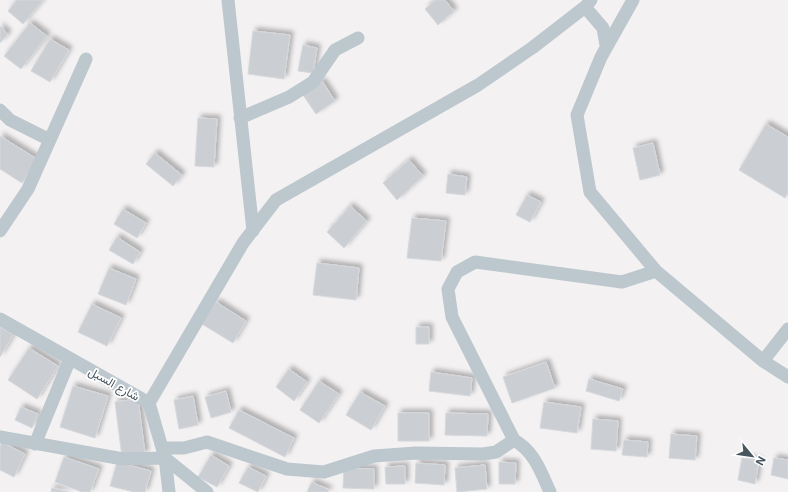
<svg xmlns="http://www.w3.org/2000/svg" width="788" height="492" viewBox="0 0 788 492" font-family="Inter,Vazirmatn,sans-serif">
  <defs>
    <filter id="shadow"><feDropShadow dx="3.5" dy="-3.5" stdDeviation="2" flood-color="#0004"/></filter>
  </defs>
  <rect width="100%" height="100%" fill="#f3f1f1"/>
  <path fill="#cbced3" stroke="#d5d8dc" filter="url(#shadow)" d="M 17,0 L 43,0 L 23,24 L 8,11 Z
    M 436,0 L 445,0 L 454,11 L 438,25 L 425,9 Z
    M 30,23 L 47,36 L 21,69 L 4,56 Z
    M 0,26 L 8,34 L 0,43 Z
    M 253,31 L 290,35 L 284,79 L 248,74 Z
    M 50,39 L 69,50 L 50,82 L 31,71 Z
    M 303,45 L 317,48 L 313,73 L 298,71 Z
    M 322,81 L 335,101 L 316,114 L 303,95 Z
    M 198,118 L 217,119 L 214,167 L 195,166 Z
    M 766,124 L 788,137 L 788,193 L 785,198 L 739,170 Z
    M 0,136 L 37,159 L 22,183 L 0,169 Z
    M 653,143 L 660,175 L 640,180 L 633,148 Z
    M 155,153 L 182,175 L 173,186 L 146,164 Z
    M 409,160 L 423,176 L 397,200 L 383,183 Z
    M 448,174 L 467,177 L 465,195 L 446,193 Z
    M 527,195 L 541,202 L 530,222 L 516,215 Z
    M 350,206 L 367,221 L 344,248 L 327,232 Z
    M 123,209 L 146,223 L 137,238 L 114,224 Z
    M 412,218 L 446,221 L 441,261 L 407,258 Z
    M 117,237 L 140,252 L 133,264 L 109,250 Z
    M 317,263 L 359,268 L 356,300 L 313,295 Z
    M 109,268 L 136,279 L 126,305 L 98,294 Z
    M 216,302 L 246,321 L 233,343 L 202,324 Z
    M 92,304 L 121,318 L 107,346 L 78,332 Z
    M 0,327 L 13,335 L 0,357 Z
    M 416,327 L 429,327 L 429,344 L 416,344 Z
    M 29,348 L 58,366 L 37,399 L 8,380 Z
    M 546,362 L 555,388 L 512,403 L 503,377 Z
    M 289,369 L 307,382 L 294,401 L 276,387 Z
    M 431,372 L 472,378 L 470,396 L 429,391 Z
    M 589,379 L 623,389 L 619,401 L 586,391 Z
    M 319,381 L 339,394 L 319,423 L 300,410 Z
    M 73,386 L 108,396 L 95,438 L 60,427 Z
    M 226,391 L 231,412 L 211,418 L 205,397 Z
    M 360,392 L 385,406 L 371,430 L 346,415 Z
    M 193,396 L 198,425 L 179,429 L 174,400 Z
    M 138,399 L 145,454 L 122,457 L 115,402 Z
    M 544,402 L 581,407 L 577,433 L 540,428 Z
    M 21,407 L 38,414 L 32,428 L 15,420 Z
    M 239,410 L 294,438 L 285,457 L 229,428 Z
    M 398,413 L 429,413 L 429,441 L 398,441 Z
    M 446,413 L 488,414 L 487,436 L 445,435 Z
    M 593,419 L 618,421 L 616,451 L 591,449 Z
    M 671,434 L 697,436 L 695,460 L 669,458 Z
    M 624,440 L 648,442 L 647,457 L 622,455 Z
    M 2,442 L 25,454 L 14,477 L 0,470 L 0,447 Z
    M 211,455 L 229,466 L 217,487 L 198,477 Z
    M 64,457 L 99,469 L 90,492 L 82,492 L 55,482 Z
    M 742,458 L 759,461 L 755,484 L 738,480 Z
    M 774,458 L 788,460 L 788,479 L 771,475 Z
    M 117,462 L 151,471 L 145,492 L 134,492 L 110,486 Z
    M 499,462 L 516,463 L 515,484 L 499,484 Z
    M 416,463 L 445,465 L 444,485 L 415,483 Z
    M 485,465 L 487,489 L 457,492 L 455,468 Z
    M 405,466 L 405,484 L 386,484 L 385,467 Z
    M 248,467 L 266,476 L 258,492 L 239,483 Z
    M 344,468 L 374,469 L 374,489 L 343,488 Z
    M 312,482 L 329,490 L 328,492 L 307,492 Z
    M 52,488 L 69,492 L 51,492 Z"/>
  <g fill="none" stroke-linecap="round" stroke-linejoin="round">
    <path stroke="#bcc7ce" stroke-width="13" d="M 228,0 L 253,231
      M 633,0 L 601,57 L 577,115 L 590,192 L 656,271 L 763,361 L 788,377
      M 585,7 L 603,28 L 606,45
      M 0,110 L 10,120 L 50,140
      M 240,118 L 289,97 L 313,82 L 335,50 L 358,38
      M 0,231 L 28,189 L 86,59
      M 0,319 L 149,403 L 165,458 L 169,492
      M 763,361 L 788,329
      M 149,403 L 243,243 L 276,200 L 478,85 L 532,48 L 585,7 L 591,0
      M 0,437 L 123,459 L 165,458 L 207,492
      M 514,440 C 534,451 541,472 550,492
      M 35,444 L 70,359
      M 162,448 L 184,448 L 207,442 L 287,469 L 324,472 L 374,456 L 416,453 L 483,454 L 496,452 L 514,440 L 452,317 L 448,289 L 457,272 L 475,262 L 622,282 L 656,271"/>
  </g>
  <g text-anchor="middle" stroke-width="3.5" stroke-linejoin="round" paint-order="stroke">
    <g font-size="12" fill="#48565f" stroke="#fff">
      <text transform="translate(114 384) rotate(29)" y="4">شارع السبل</text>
    </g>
  </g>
  <g transform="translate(752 456) rotate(119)" stroke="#ffffff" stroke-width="3" paint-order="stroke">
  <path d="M0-3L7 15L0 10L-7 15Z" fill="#48565f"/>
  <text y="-6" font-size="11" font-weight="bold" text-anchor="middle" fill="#48565f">N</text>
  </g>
</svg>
